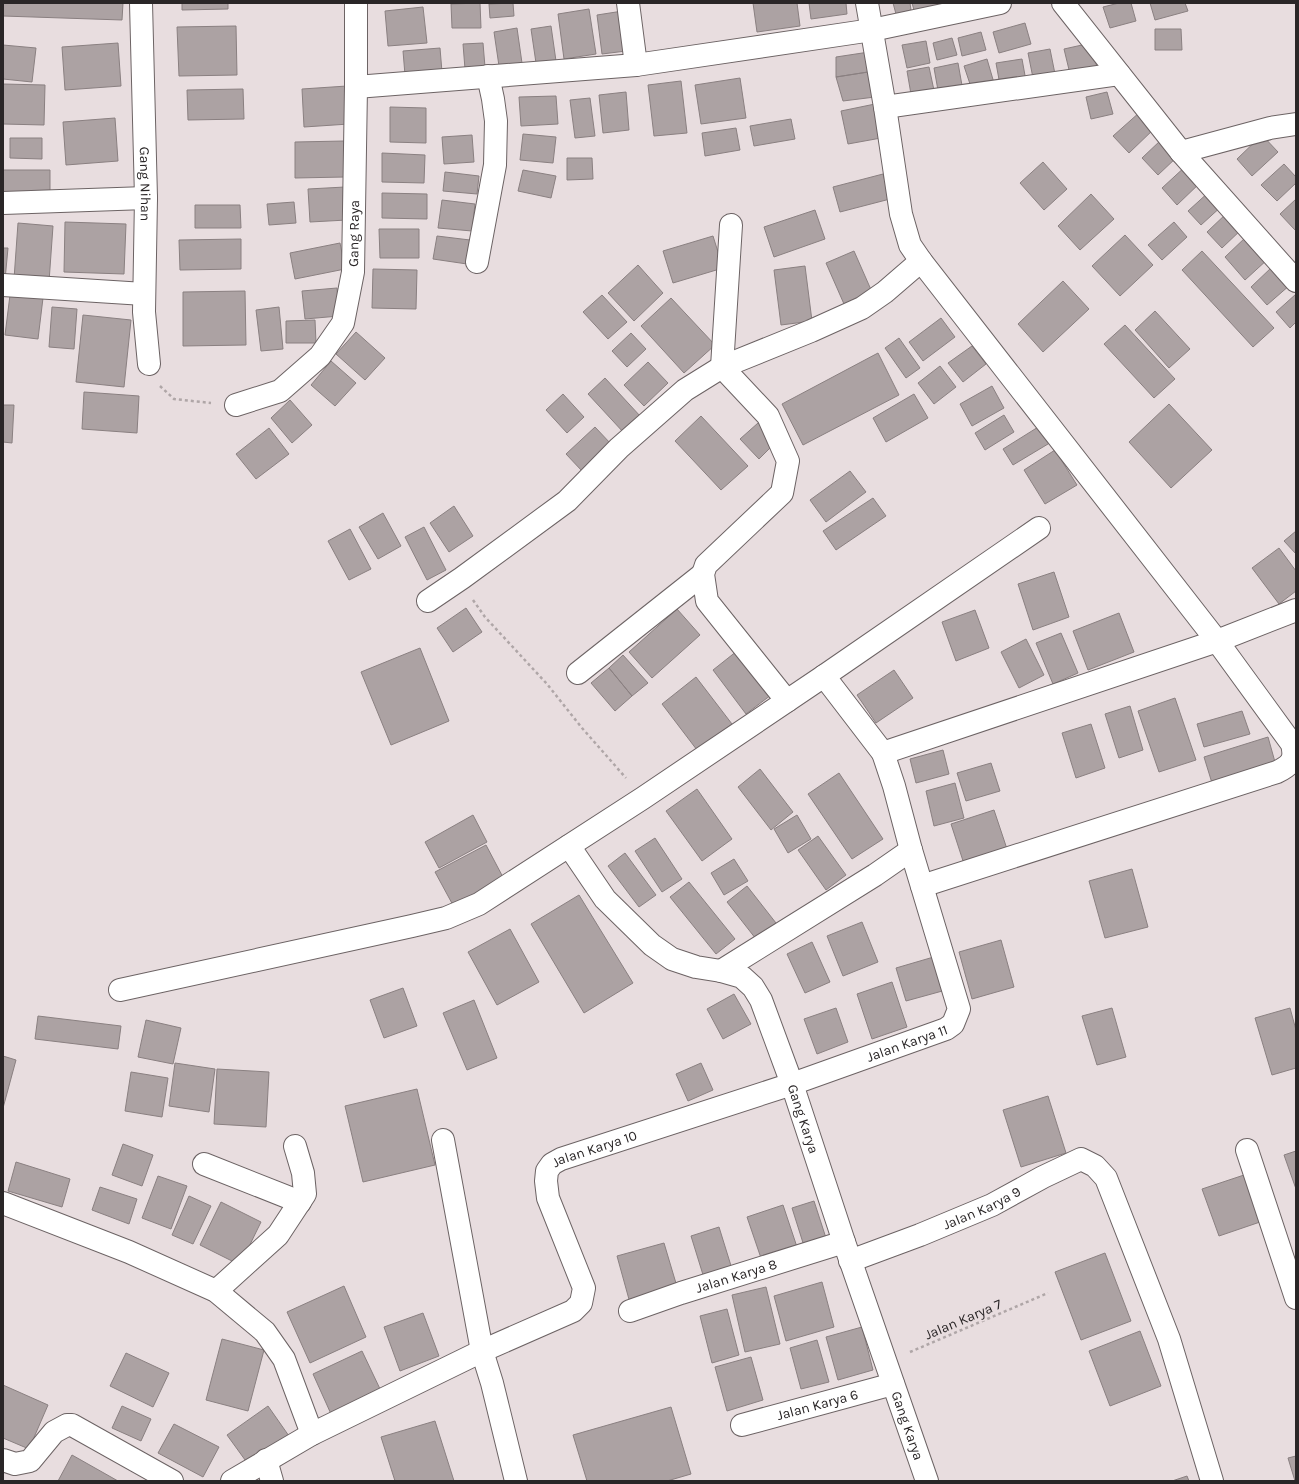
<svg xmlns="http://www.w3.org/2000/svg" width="1299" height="1484" viewBox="0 0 1299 1484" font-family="Karla,sans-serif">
  <rect width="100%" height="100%" fill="#e8dddf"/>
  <path fill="#aca2a3" stroke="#8a8081" d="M 3,3 L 123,3 L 122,20 L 3,16 Z
    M 182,3 L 228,3 L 228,9 L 182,10 Z
    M 480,3 L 481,28 L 452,28 L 451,4 Z
    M 513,3 L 514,16 L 490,18 L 489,4 Z
    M 753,3 L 797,3 L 800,26 L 757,32 Z
    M 809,3 L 846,3 L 847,14 L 811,19 Z
    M 893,3 L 910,3 L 911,10 L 896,14 Z
    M 912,3 L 941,3 L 942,4 L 914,10 Z
    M 1119,3 L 1131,3 L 1136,21 L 1110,28 L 1103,7 Z
    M 1150,3 L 1185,3 L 1188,11 L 1155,20 Z
    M 423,7 L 427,43 L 388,46 L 385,11 Z
    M 589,9 L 596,54 L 564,59 L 558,14 Z
    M 629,10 L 634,50 L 602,54 L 597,15 Z
    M 1025,23 L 1031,44 L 999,53 L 993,32 Z
    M 236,26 L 237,75 L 179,76 L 177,27 Z
    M 551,26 L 556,61 L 536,63 L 531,29 Z
    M 517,28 L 522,63 L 499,66 L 494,32 Z
    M 1155,29 L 1181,29 L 1182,50 L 1155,50 Z
    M 981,32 L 986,50 L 962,56 L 958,38 Z
    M 952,38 L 957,55 L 937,60 L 933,43 Z
    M 926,41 L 930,63 L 907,68 L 902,45 Z
    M 118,43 L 121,86 L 65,90 L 62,47 Z
    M 483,43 L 485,67 L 465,69 L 463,44 Z
    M 1091,43 L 1098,71 L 1071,78 L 1064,49 Z
    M 3,45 L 36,48 L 32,82 L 3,79 Z
    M 440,48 L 442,72 L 405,75 L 403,51 Z
    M 1050,49 L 1056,79 L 1034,83 L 1028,53 Z
    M 869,52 L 868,72 L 836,77 L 836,57 Z
    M 987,59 L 994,83 L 972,90 L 964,66 Z
    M 1022,59 L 1026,81 L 1000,85 L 996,63 Z
    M 958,63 L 963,91 L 939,96 L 934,68 Z
    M 929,67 L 935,95 L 912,100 L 907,71 Z
    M 868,72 L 875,97 L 843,101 L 836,77 Z
    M 740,78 L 746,118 L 701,124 L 695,85 Z
    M 681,81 L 687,133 L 654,136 L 648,85 Z
    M 3,84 L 45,85 L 44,125 L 3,124 Z
    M 347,86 L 349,124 L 304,127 L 302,89 Z
    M 243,89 L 244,119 L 188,120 L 187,90 Z
    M 626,92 L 629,130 L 603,133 L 599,95 Z
    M 1107,92 L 1113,114 L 1091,119 L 1086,97 Z
    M 556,96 L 558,124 L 521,126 L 519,97 Z
    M 590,98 L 595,136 L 575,138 L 570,100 Z
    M 875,104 L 881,138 L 848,144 L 841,111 Z
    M 390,107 L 426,108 L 426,143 L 390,142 Z
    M 1140,112 L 1155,128 L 1129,153 L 1113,136 Z
    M 115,118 L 118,161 L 66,165 L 63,122 Z
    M 791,119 L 795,139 L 754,146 L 750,126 Z
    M 736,128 L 740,150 L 705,156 L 702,133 Z
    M 523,134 L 556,137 L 553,163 L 520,160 Z
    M 472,135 L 474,162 L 444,164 L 442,137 Z
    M 1262,135 L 1278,152 L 1252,176 L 1237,159 Z
    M 10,138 L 42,138 L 42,159 L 10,158 Z
    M 1161,140 L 1177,157 L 1158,175 L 1142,158 Z
    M 344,141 L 345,177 L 295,178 L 295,142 Z
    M 382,153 L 425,155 L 424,183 L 382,182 Z
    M 567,158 L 592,158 L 593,179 L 567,180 Z
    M 1043,162 L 1067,189 L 1044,210 L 1020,183 Z
    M 1284,164 L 1296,177 L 1296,183 L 1277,201 L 1261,185 Z
    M 1187,165 L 1202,181 L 1177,205 L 1162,188 Z
    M 3,170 L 50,170 L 50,195 L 3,195 Z
    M 523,170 L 556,176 L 551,198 L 518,191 Z
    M 445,172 L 479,176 L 477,194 L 443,191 Z
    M 883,174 L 890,199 L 840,212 L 833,187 Z
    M 345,187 L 347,220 L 310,222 L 308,189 Z
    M 1210,191 L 1223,205 L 1201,225 L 1188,211 Z
    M 382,193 L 427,194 L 427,219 L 382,218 Z
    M 1091,194 L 1114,219 L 1080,250 L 1058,226 Z
    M 1296,199 L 1296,229 L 1295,230 L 1280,214 Z
    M 442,200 L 475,204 L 472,231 L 438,228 Z
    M 294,202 L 296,223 L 269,225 L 267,204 Z
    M 195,205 L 240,205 L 241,228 L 195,228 Z
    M 815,210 L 825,239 L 774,257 L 764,227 Z
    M 1228,212 L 1243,228 L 1222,248 L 1207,232 Z
    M 65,222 L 126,224 L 124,274 L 64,272 Z
    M 1174,222 L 1187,237 L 1162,260 L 1148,245 Z
    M 18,223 L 53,226 L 49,282 L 14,279 Z
    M 379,229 L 419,229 L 419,258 L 380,258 Z
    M 1125,235 L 1153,265 L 1120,296 L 1092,266 Z
    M 437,236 L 470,240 L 467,264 L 433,259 Z
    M 713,236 L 723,268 L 673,283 L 663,251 Z
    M 1247,236 L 1268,259 L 1245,280 L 1225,257 Z
    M 241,239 L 241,269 L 180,270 L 179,240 Z
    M 340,243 L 345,269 L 295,279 L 290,253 Z
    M 3,248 L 8,248 L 5,280 L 3,280 Z
    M 854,251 L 872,292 L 844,304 L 826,263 Z
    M 1202,251 L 1274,328 L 1253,347 L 1182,270 Z
    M 638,265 L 663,293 L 634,321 L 608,293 Z
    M 805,266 L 812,321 L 781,325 L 774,270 Z
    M 1272,267 L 1290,285 L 1267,305 L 1251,287 Z
    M 373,269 L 417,270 L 416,309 L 372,308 Z
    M 1063,281 L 1089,309 L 1043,352 L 1018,324 Z
    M 337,288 L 339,316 L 305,319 L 302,291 Z
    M 245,291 L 246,345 L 183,346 L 183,292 Z
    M 1296,294 L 1296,322 L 1290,328 L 1276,312 Z
    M 10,295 L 43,298 L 38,339 L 5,335 Z
    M 602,295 L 627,322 L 608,339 L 583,312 Z
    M 671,298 L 715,345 L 684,373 L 641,326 Z
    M 52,307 L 77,309 L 74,349 L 49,347 Z
    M 279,307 L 283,349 L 261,351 L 256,310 Z
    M 1155,311 L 1190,349 L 1169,368 L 1135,330 Z
    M 83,315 L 131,320 L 124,387 L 76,382 Z
    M 941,318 L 955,337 L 923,361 L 909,342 Z
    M 315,320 L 316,343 L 286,343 L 286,321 Z
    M 1125,325 L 1175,379 L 1154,398 L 1104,344 Z
    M 356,332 L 385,358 L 365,380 L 336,354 Z
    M 631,333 L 646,349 L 627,367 L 612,351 Z
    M 899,338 L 920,368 L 906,378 L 885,348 Z
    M 972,346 L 986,364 L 963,382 L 948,363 Z
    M 878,353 L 899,395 L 803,445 L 782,404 Z
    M 331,361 L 356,383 L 335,406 L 311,385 Z
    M 648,362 L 668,383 L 644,406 L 624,385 Z
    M 940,366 L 956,387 L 934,404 L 918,383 Z
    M 605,378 L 641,417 L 624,433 L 588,394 Z
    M 992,386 L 1004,408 L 972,426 L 960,404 Z
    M 84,392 L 139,396 L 137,433 L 82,429 Z
    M 563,394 L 584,417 L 567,433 L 546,410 Z
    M 914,394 L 928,418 L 886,442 L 873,418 Z
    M 290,400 L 312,425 L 292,443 L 271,418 Z
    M 1169,404 L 1212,450 L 1171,488 L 1129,442 Z
    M 3,405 L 14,405 L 12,443 L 3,442 Z
    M 1004,415 L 1014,432 L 985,450 L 975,433 Z
    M 701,416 L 748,466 L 721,490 L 675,441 Z
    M 758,423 L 776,442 L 759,459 L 740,439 Z
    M 1043,424 L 1053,441 L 1013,465 L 1003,449 Z
    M 595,427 L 611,444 L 582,471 L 566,454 Z
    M 269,428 L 289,454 L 256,479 L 236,454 Z
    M 1055,450 L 1077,485 L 1045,504 L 1024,470 Z
    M 850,471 L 866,492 L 826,522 L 810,500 Z
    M 873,498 L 886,516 L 836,550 L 823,531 Z
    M 454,506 L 473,536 L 449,552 L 430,523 Z
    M 383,513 L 401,546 L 378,559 L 359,527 Z
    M 424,527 L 446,570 L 427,580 L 405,537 Z
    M 350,529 L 371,569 L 349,580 L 328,541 Z
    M 1296,531 L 1296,554 L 1284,541 Z
    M 1279,548 L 1296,571 L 1296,591 L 1279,604 L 1252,568 Z
    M 1054,572 L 1069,617 L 1033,630 L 1018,584 Z
    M 466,608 L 482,632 L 453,652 L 437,628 Z
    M 677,609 L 700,635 L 652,678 L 629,652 Z
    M 975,610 L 989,648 L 956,661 L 942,622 Z
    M 1119,613 L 1134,652 L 1088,670 L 1073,631 Z
    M 1061,633 L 1078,673 L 1053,684 L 1036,643 Z
    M 1026,639 L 1044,675 L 1019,688 L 1001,652 Z
    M 420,648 L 449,721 L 391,745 L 361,672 Z
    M 737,651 L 771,695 L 746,714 L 713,670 Z
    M 623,655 L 648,683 L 632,696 L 609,668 Z
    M 609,668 L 632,696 L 615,711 L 591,683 Z
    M 894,670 L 913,698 L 876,723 L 857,695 Z
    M 696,677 L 732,724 L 697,750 L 662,704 Z
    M 1175,698 L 1196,760 L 1159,772 L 1138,711 Z
    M 1130,706 L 1143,750 L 1119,758 L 1105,714 Z
    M 1242,711 L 1250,734 L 1204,747 L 1197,724 Z
    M 1091,724 L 1105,768 L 1076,778 L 1062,733 Z
    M 1268,737 L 1275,762 L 1212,783 L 1204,757 Z
    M 943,750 L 949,774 L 916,783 L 910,759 Z
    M 991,763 L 1000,791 L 966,801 L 957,773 Z
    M 760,769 L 793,812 L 771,830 L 738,787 Z
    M 839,773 L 883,839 L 852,859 L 808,794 Z
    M 955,783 L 964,818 L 934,826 L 926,791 Z
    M 697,789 L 732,839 L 702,861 L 666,811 Z
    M 994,810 L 1008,852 L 965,867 L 951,824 Z
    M 473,815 L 487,842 L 439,868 L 425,842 Z
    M 797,815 L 811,839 L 788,853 L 774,829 Z
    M 818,836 L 846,875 L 826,890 L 798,850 Z
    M 655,838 L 682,879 L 662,892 L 635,851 Z
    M 486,845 L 505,881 L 454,907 L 435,872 Z
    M 625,853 L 656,895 L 639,907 L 608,866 Z
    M 734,859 L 748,881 L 724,895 L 711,873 Z
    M 1132,869 L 1148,927 L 1105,938 L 1089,881 Z
    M 689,882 L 735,939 L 716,954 L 670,897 Z
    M 747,886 L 776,923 L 756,939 L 727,902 Z
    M 579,895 L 633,983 L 584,1013 L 531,924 Z
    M 862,922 L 878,962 L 843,976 L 827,936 Z
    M 510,929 L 539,982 L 497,1005 L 468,952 Z
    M 1001,940 L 1014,987 L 972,999 L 959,952 Z
    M 812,942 L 830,982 L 805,993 L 787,954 Z
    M 937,956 L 946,990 L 906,1001 L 896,968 Z
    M 892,982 L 907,1027 L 872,1039 L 857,994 Z
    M 403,988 L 417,1026 L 384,1038 L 370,1000 Z
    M 734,994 L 751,1024 L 723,1039 L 707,1009 Z
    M 474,1000 L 497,1058 L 467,1070 L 443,1013 Z
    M 836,1008 L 848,1042 L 817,1054 L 804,1019 Z
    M 1112,1008 L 1126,1057 L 1097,1065 L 1082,1016 Z
    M 1290,1008 L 1296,1030 L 1296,1068 L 1272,1075 L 1255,1018 Z
    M 38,1016 L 121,1026 L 118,1049 L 35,1039 Z
    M 146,1020 L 181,1028 L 173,1064 L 138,1057 Z
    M 3,1056 L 16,1060 L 3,1108 Z
    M 175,1063 L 215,1069 L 209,1112 L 169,1106 Z
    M 701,1063 L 713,1090 L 688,1101 L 676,1074 Z
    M 217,1069 L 269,1072 L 266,1127 L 214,1124 Z
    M 131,1072 L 168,1078 L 162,1117 L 125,1111 Z
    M 417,1089 L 435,1165 L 363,1182 L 345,1106 Z
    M 1048,1096 L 1066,1153 L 1021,1167 L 1003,1110 Z
    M 123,1144 L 153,1155 L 142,1186 L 112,1175 Z
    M 1296,1151 L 1296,1189 L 1284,1155 Z
    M 16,1162 L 70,1179 L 62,1207 L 8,1191 Z
    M 1247,1174 L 1263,1221 L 1219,1236 L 1202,1189 Z
    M 158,1176 L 187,1186 L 171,1229 L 142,1218 Z
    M 100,1187 L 137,1199 L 129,1224 L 92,1210 Z
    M 189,1196 L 211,1206 L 193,1244 L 172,1235 Z
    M 814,1201 L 826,1238 L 804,1246 L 792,1208 Z
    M 221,1202 L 261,1222 L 240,1265 L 200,1245 Z
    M 783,1205 L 798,1250 L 762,1261 L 747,1217 Z
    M 719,1227 L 732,1269 L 704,1278 L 691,1236 Z
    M 664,1243 L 678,1290 L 630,1303 L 617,1256 Z
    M 1105,1253 L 1131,1321 L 1081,1340 L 1055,1272 Z
    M 822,1282 L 834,1327 L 786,1341 L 774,1296 Z
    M 344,1286 L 366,1337 L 310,1363 L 287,1312 Z
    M 766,1287 L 780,1344 L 745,1352 L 732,1295 Z
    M 727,1309 L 739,1355 L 712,1363 L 700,1316 Z
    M 423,1313 L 439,1356 L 400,1371 L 384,1327 Z
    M 862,1327 L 873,1370 L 838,1380 L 826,1337 Z
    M 1140,1331 L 1161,1386 L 1110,1406 L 1089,1351 Z
    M 222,1339 L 264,1350 L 248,1411 L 206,1400 Z
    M 817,1340 L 829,1382 L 801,1389 L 790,1348 Z
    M 362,1351 L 381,1391 L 331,1414 L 313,1374 Z
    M 126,1353 L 169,1373 L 153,1407 L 110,1386 Z
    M 751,1357 L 763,1400 L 727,1411 L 715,1367 Z
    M 3,1385 L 48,1405 L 29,1449 L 3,1438 Z
    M 122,1406 L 151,1419 L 141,1441 L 112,1428 Z
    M 268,1406 L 289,1436 L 248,1464 L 227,1435 Z
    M 671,1407 L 691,1474 L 667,1481 L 587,1481 L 573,1435 Z
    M 435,1421 L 454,1481 L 395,1481 L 381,1437 Z
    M 174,1424 L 219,1447 L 203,1477 L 158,1453 Z
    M 72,1455 L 118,1481 L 58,1481 Z
    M 1296,1456 L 1296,1481 L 1295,1481 L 1288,1458 Z
    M 1187,1476 L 1189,1481 L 1172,1481 Z"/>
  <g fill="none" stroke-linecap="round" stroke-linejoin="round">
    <g stroke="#6c6364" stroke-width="24">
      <g id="minor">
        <path id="s1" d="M 141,3 L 146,198 L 144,312 L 149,364"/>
        <path d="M 628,3 L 636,65"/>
        <path d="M 867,3 L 885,107 L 901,214 L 910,245 L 921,261 L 1217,641 L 1292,744 C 1296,760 1291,765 1277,772 L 922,886"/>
        <path d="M 1063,3 L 1181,152 L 1296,281"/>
        <path d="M 356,87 L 636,65 L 872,30 L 1000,3"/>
        <path d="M 885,107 L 1119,74"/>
        <path d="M 1181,152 L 1270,128 L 1296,124"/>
        <path d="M 3,203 L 146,198"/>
        <path d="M 731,225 L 722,367 L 768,416 L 788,461 L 782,493 L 706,565 L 703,574 L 707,601 L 787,701"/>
        <path d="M 477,262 L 495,165 L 496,121 L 493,99 L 488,76"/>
        <path d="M 3,285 L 144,294"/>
        <path id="s2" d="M 236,405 L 280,391 L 320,356 L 343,323 L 353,272 L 356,87 L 356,3"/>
        <path d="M 428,601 L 462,578 L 567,501 L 619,448 L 685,390 L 722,367 L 811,331 L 862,308 L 885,292 L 921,261"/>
        <path d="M 578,673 L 703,574"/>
        <path d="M 883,753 L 1217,641 L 1296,610"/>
        <path id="s3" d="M 569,846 L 605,899 L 652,945 L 672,959 L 696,967 L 721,971 L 742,977 L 753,987 L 761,1000 L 792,1084 L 844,1242 L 927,1481"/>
        <path d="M 721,971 L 875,875 L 911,850"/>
        <path d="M 120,990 L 412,926 L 446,918 L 479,904 L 643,798 L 824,676 L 1039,528"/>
        <path d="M 443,1140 L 482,1351 L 492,1383 L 516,1481"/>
        <path d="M 1247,1150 L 1296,1298"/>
        <path d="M 204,1164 L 300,1202"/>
        <path d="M 3,1203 L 129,1252 L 216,1291 L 265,1332 L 284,1359 L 312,1434"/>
        <path id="s4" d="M 850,1261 L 920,1235 L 992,1205 L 1043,1177 L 1081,1159 L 1095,1166 L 1106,1178 L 1169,1339 L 1212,1481"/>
        <path d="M 216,1291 L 278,1235 L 305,1194 L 303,1173 L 295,1146"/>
        <path id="s5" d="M 630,1311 L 681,1293 L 844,1242"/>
        <path id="s6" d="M 742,1425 L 893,1384"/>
        <path d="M 3,1460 L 15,1464 L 30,1461 L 54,1432 L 67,1425 L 72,1425 L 172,1481"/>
        <path d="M 266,1460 L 272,1481"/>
        <path id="s7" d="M 232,1481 L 312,1434 L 482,1351 L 573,1311 L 581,1303 L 584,1288 L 548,1198 L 546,1181 L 547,1171 L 552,1164 L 561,1159 L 792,1084 L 946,1029 L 953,1024 L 959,1009 L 911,850 L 894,786 L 883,753 L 824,676"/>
      </g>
    </g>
    <path stroke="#afa6a7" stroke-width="2.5" stroke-dasharray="3 3" stroke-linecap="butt" d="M 160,386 L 174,399 L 211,403
      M 473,600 L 485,617 L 547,684 L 582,728 L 626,778
      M 910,1352 L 1048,1293"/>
    <use href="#minor" stroke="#fff" stroke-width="22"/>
  </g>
  <g text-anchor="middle" stroke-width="3" stroke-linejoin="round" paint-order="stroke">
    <g font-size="14" fill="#2a2627" stroke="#e8dddf">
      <text dy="5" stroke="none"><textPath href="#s1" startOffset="181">Gang Nihan</textPath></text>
      <text dy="5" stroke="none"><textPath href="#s2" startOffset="230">Gang Raya</textPath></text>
      <text dy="5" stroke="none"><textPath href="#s7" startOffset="916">Jalan Karya 11</textPath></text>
      <text dy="5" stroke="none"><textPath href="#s3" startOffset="383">Gang Karya</textPath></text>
      <text dy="5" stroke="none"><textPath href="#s7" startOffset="586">Jalan Karya 10</textPath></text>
      <text dy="5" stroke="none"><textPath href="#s4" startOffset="142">Jalan Karya 9</textPath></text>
      <text dy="5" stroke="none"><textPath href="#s5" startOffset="112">Jalan Karya 8</textPath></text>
      <text transform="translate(963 1319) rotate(-23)" y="5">Jalan Karya 7</text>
      <text dy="5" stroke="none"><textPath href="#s6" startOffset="78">Jalan Karya 6</textPath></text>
      <text dy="5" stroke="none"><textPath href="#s3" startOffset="707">Gang Karya</textPath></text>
    </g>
  </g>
  <rect width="1299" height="1484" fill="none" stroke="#2a2627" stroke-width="8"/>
</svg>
